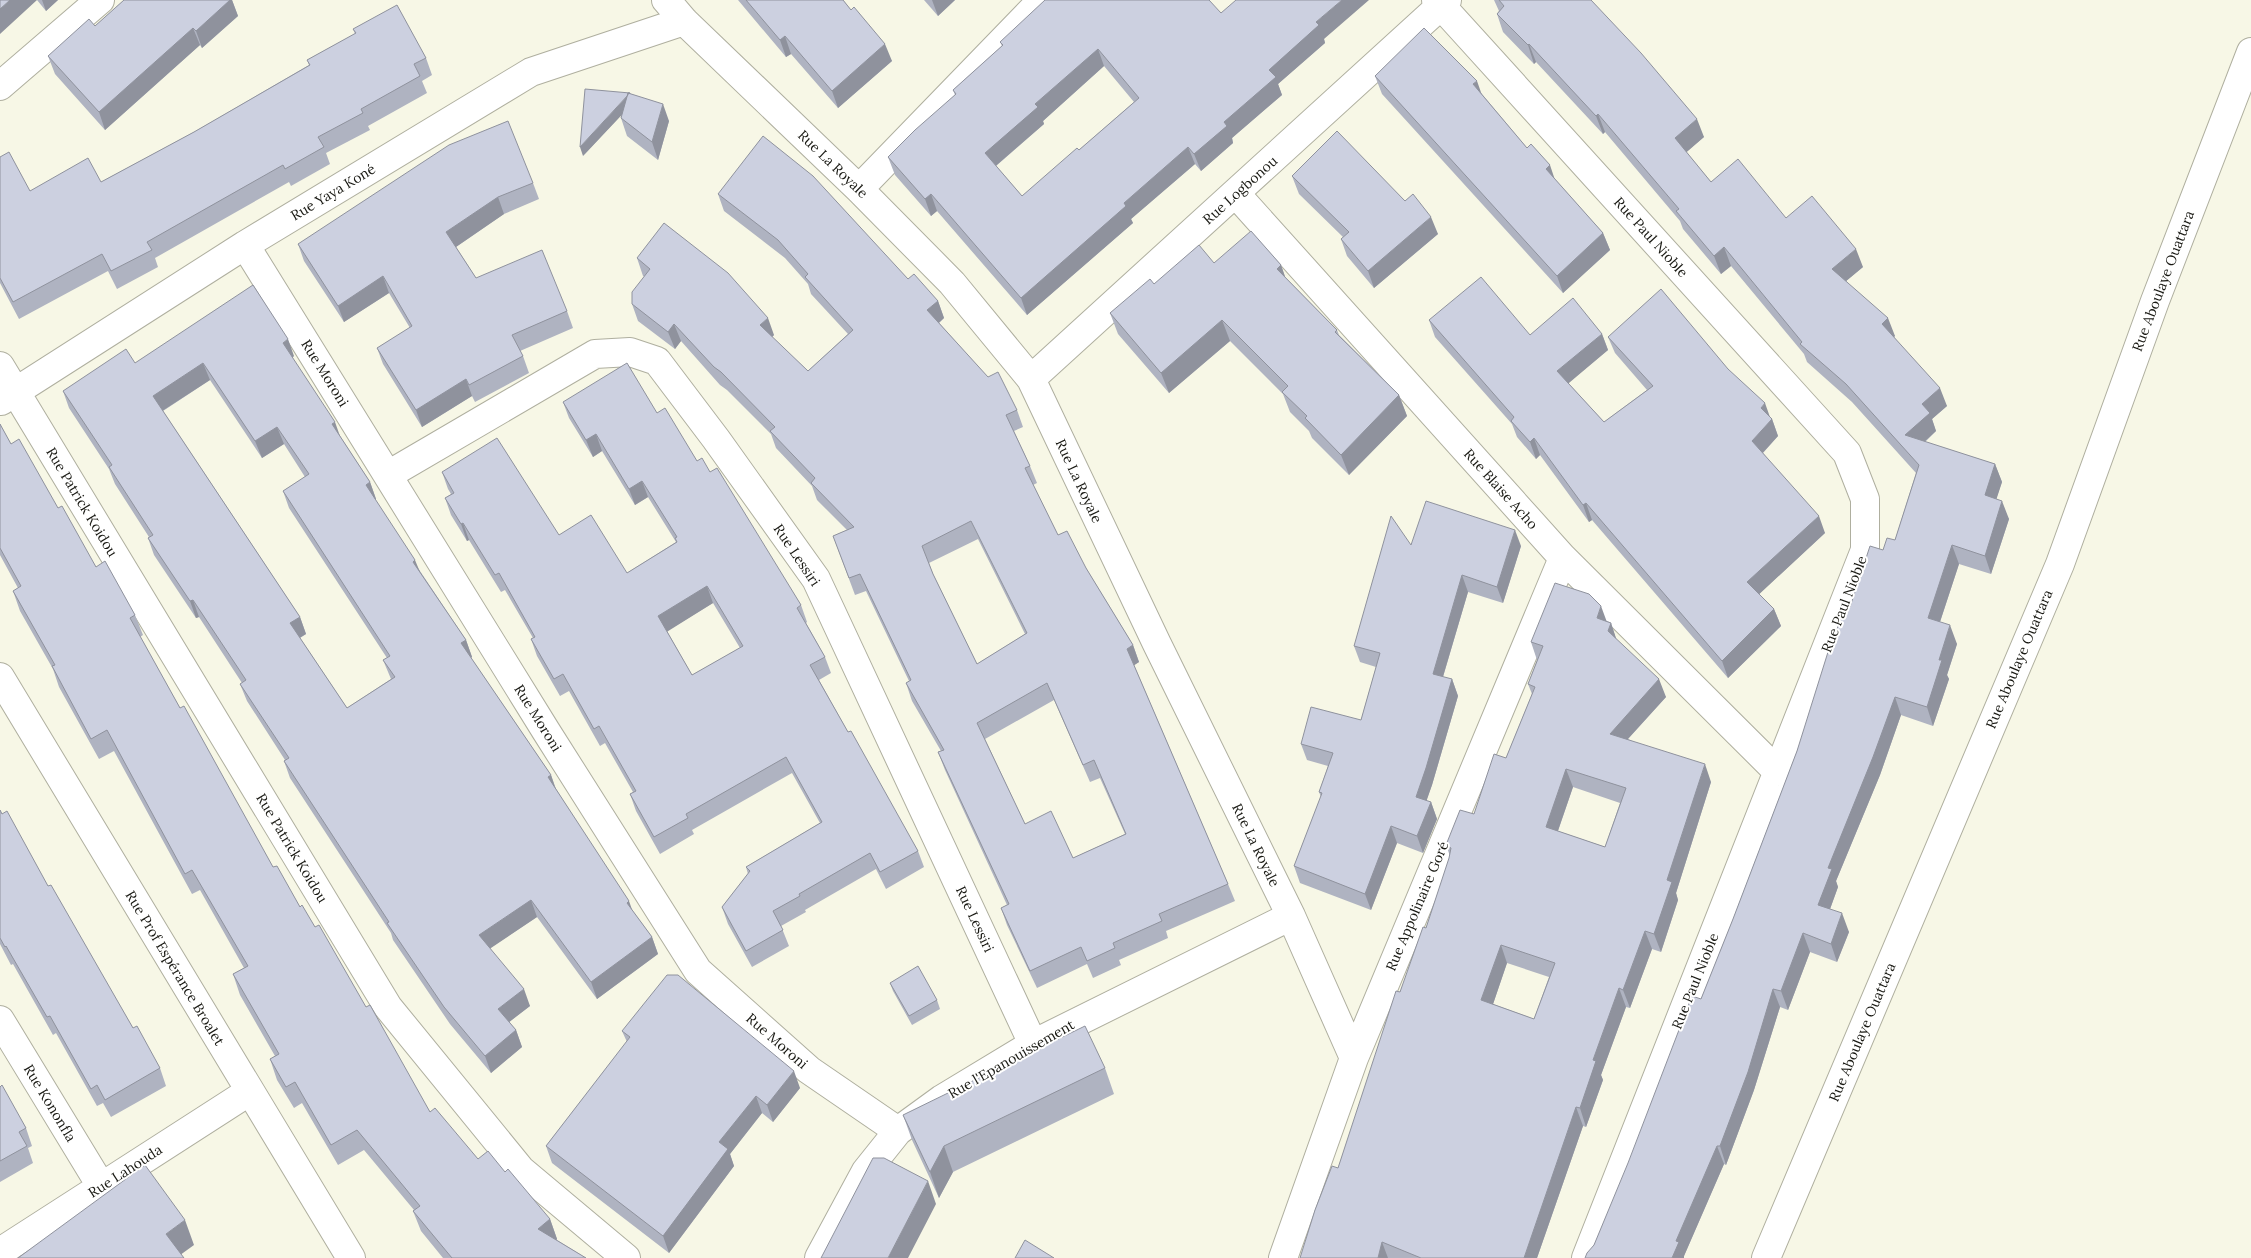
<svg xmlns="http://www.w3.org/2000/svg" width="2251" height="1258" viewBox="0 0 2251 1258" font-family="Lora,serif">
  <rect width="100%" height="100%" fill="#f7f7e6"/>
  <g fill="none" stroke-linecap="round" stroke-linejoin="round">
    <g stroke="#afaf9f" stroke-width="30">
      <path id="minor" d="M 666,0 L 684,21 L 859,189 L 952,283 L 1031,379 L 1157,644 L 1291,916 L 1354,1058
        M 1436,0 L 1847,453 L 1865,499 L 1865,550 L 1586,1258
        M 0,86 L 100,0
        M 859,189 L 1042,0
        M 1236,194 L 1563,558 L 1778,772
        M 245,245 L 546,731 L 698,971 L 809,1070 L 898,1131
        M 0,366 L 388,1007 L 521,1170 L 626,1258
        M 1031,379 L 1447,0
        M 1,401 L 245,245 L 531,72 L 684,21
        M 388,475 L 595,354 L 630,352 L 657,361 L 716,439 L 816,579 L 1033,1044
        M 0,677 L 351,1258
        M 0,1020 L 101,1186
        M 0,1252 L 250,1091
        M 819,1258 L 866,1171 L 898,1131 L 942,1099 L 1033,1044 L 1291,916
        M 1283,1258 L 1354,1058 L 1563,558
        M 1766,1258 L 2060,564 L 2155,301 L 2251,52"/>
    </g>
    <use href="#minor" stroke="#fff" stroke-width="28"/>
  </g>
  <path fill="#afb3c1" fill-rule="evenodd" d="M 0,0 L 58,0 L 46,11 L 37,0 Z
    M 124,0 L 232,0 L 238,16 L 202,48 L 200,45 L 105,130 L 55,74 L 48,56 L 95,26 Z
    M 738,0 L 843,0 L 892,61 L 838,108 L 791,54 L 786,57 Z
    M 924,0 L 955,0 L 938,16 Z
    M 1494,0 L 1591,0 L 1704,137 L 1686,152 L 1711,182 L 1786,218 L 1863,267 L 1846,281 L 1895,336 L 1894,337 L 1947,406 L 1932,419 L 1936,431 L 1925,442 L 1995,464 L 2002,482 L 1996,499 L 2009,519 L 1991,574 L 1959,564 L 1940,622 L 1957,644 L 1947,675 L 1949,679 L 1933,726 L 1901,715 L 1880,775 L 1836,881 L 1838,887 L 1830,909 L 1849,932 L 1837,962 L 1810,952 L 1788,1010 L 1780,1007 L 1754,1090 L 1726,1165 L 1724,1164 L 1684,1256 L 1594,1245 L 1701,999 L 1733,919 L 1797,751 L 1850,607 L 1883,550 L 1895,540 L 1916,473 L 1852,402 L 1807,362 L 1804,354 L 1731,266 L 1721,274 L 1683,229 L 1680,221 L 1605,132 L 1603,134 L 1536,62 L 1534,64 L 1503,32 L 1497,14 L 1499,11 Z
    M 1221,13 L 1324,39 L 1325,43 L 1278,84 L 1282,95 L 1232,138 L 1233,143 L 1201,171 L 1195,164 L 1131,219 L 1133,223 L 1027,315 L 937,211 L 931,216 L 895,175 L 888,157 L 955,95 L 953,90 L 1002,46 L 1000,42 ZM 1104,66 L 1134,102 L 1079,150 L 1022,196 L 996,166 L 1044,124 L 1043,121 Z
    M 353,29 L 426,58 L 432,75 L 422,81 L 427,93 L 368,126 L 370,130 L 326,153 L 330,164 L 291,186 L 289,182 L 155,258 L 158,267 L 117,289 L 108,271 L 19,319 L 0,283 L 0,157 L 30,191 L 101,182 L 194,132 L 309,65 L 307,60 L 355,34 Z
    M 1375,76 L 1481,93 L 1527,148 L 1603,233 L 1610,250 L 1563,293 L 1382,94 Z
    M 630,93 L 631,94 L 669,121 L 658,160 L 627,136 L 621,118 L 622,114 L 583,156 Z
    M 1292,176 L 1405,201 L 1438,234 L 1374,288 L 1347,256 L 1341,239 L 1343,237 L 1299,194 Z
    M 533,183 L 539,199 L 504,214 L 456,247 L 476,278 L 567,311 L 573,328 L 520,351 L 523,356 L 529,373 L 475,402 L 472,396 L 422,427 L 383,364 L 377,348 L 410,328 L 389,293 L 344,322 L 304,261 L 298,244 Z
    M 718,194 L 908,279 L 938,301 L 944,318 L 939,323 L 1017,410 L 1023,427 L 1014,431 L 1030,466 L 1037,483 L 1033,485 L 1058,535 L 1086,568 L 1133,645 L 1139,662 L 1134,665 L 1228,884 L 1235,901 L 1166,931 L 1168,938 L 1119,960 L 1121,965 L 1093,978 L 1087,964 L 1037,988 L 1007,925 L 1001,908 L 1007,905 L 945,770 L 938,752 L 941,751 L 912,701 L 906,683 L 909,681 L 866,591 L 855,595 L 833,536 L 847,530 L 817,500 L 812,486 L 776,448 L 771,434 L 727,390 L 720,385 L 681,341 L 675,349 L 638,321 L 632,304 L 644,276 L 643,276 L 637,258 L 774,335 L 772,337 L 808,371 L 848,334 L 811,294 L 808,284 L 785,258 L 724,211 ZM 978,539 L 1025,634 L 977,664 L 933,574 L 929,563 ZM 1054,700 L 1090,782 L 1100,778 L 1125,834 L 1073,858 L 1025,824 L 985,739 Z
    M 1214,263 L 1281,265 L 1285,277 L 1337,330 L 1339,335 L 1399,395 L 1407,416 L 1349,475 L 1312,438 L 1309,431 L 1290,412 L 1283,394 L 1230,341 L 1169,393 L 1118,334 L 1110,313 L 1154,284 Z
    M 1429,320 L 1530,335 L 1602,334 L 1608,350 L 1568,383 L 1604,422 L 1647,390 L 1615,353 L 1608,337 L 1728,369 L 1772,419 L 1778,436 L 1763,453 L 1825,533 L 1759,594 L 1774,609 L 1781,626 L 1728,678 L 1592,520 L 1589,522 L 1540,455 L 1536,459 L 1517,437 L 1512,424 L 1435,337 Z
    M 294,356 L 292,358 L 340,436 L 370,482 L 376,499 L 375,499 L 420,571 L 466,640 L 472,657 L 471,658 L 551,775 L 556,789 L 632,910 L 652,937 L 658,954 L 597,999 L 537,917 L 490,948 L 530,1006 L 509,1022 L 516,1030 L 522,1047 L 491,1073 L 450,1024 L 393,940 L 391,933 L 290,778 L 284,761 L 285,760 L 247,701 L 240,684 L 242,683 L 199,617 L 196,618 L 154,555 L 148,538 L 149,537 L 115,484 L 109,469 L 69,408 L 63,391 L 135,363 ZM 210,380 L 262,458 L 284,444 L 305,477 L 283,491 L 289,508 L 387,658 L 383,660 L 391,679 L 347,708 L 300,638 L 306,634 L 300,617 L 163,411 Z
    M 563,402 L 657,413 L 697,461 L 710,472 L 801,605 L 807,622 L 806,623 L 825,657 L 831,673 L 819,680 L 848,732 L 918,851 L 924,867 L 886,889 L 876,869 L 805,910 L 806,912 L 781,926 L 789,946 L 752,967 L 728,924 L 722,907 L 748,874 L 746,867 L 820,823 L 792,773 L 692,830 L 694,834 L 660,854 L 636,811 L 630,794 L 633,792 L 605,743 L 600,746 L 569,691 L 560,696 L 537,656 L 531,639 L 533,638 L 505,590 L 501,592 L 469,540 L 467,541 L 451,515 L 445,498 L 451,494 L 448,489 L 442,472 L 559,535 L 627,573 L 676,542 L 648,497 L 635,505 L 602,451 L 593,457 L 569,418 ZM 713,603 L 740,648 L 692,675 L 667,631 Z
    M 0,424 L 11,444 L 58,508 L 96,567 L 135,615 L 143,635 L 140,637 L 180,708 L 273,867 L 300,907 L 315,927 L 430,1112 L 478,1159 L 505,1172 L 550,1219 L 557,1239 L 557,1240 L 586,1258 L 443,1258 L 421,1231 L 413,1211 L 414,1210 L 364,1150 L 338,1165 L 302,1103 L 294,1108 L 277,1080 L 270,1059 L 275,1056 L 240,995 L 233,974 L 244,968 L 200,890 L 192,894 L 114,751 L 99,759 L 59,687 L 53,669 L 20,611 L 13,591 L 18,588 L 0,555 Z
    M 1411,545 L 1521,546 L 1503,603 L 1468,592 L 1443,677 L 1452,679 L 1458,696 L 1432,785 L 1426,801 L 1431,802 L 1437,819 L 1423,853 L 1397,843 L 1371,910 L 1300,883 L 1294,866 L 1321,797 L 1319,792 L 1328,766 L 1307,760 L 1301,744 L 1361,720 L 1376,667 L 1360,662 L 1354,646 Z
    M 1607,621 L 1611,623 L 1616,639 L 1666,697 L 1628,739 L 1711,782 L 1676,893 L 1678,900 L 1661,952 L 1652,949 L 1630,1008 L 1626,1007 L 1601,1075 L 1603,1080 L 1586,1127 L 1583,1126 L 1537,1258 L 1300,1258 L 1338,1168 L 1400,992 L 1426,928 L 1450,856 L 1446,845 L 1474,814 L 1506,758 L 1532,694 L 1528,684 L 1537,660 L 1531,642 ZM 1573,787 L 1620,803 L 1605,847 L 1558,831 ZM 1507,963 L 1549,977 L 1534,1019 L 1493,1004 Z
    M 0,810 L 48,886 L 133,1028 L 160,1068 L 166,1086 L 111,1117 L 103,1103 L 97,1106 L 56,1033 L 53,1035 L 13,964 L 11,965 L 0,944 Z
    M 890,983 L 937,1000 L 940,1009 L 912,1025 L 893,991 Z
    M 622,1031 L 800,1088 L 773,1122 L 762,1113 L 730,1154 L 734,1166 L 669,1253 L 552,1163 L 546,1146 L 627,1042 Z
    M 1105,1068 L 1114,1094 L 953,1172 L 939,1198 L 912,1140 L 903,1115 Z
    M 0,1087 L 26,1128 L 32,1146 L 28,1148 L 33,1163 L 0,1182 Z"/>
  <path fill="#8f929d" d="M 10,0 L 37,0 L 0,34 L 0,9 Z
    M 42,0 L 58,0 L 46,11 Z
    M 230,0 L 232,0 L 238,16 L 202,48 L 196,31 Z
    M 932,0 L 955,0 L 938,16 Z
    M 1342,0 L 1369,0 L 1324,39 L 1325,43 L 1278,84 L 1282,95 L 1232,138 L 1233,143 L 1201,171 L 1194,154 L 1224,122 L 1269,70 L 1316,22 Z
    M 193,28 L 200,45 L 105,130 L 99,112 Z
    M 785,36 L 791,54 L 786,57 L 780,40 Z
    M 885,44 L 892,61 L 838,108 L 832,91 Z
    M 1529,44 L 1536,62 L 1534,64 L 1528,45 Z
    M 1098,49 L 1104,66 L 1043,121 L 1044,124 L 991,170 L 985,153 L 1035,104 Z
    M 1477,81 L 1483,98 L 1473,84 Z
    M 630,93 L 634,102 L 583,156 L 580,147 Z
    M 663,104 L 669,121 L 658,160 L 652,142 Z
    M 1598,114 L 1605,132 L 1603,134 L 1596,116 Z
    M 1697,119 L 1704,137 L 1681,157 L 1675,138 Z
    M 1188,147 L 1195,164 L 1131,219 L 1133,223 L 1027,315 L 1021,298 L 1124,203 Z
    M 1550,165 L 1556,183 L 1546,169 Z
    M 931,194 L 937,211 L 931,216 L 925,199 Z
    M 498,197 L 504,214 L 453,249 L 446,232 Z
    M 1431,217 L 1438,234 L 1374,288 L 1368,271 Z
    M 1603,233 L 1610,250 L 1563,293 L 1557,276 Z
    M 1724,247 L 1731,266 L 1721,274 L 1714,256 Z
    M 1856,249 L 1863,267 L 1839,287 L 1832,269 Z
    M 1281,265 L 1288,285 L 1277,269 Z
    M 383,276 L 389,293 L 344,322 L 338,306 Z
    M 938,301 L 944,318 L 933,328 L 927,310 Z
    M 768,318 L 774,335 L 767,342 L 760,325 Z
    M 1888,318 L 1895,336 L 1889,342 L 1882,324 Z
    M 1222,320 L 1230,341 L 1169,393 L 1161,373 Z
    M 674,324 L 681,341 L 675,349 L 668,332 Z
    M 1602,334 L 1608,350 L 1563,388 L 1557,371 Z
    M 288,339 L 294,356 L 289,360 L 283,343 Z
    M 203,363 L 210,380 L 159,413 L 153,396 Z
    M 466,379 L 472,396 L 422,427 L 416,410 Z
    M 1940,388 L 1947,406 L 1932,419 L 1936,431 L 1911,454 L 1905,435 L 1922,404 Z
    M 1399,395 L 1407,416 L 1349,475 L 1341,455 Z
    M 1765,403 L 1771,420 L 1761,408 Z
    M 1772,419 L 1778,436 L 1758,458 L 1752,441 Z
    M 335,422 L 341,439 L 332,424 Z
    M 277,427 L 284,444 L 262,458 L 255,441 Z
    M 596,434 L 602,451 L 593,457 L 586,440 Z
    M 1534,438 L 1540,455 L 1536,459 L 1530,442 Z
    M 1995,464 L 2002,482 L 1992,513 L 1985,495 Z
    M 642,481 L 648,497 L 635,505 L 629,489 Z
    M 370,482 L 376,499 L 372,502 L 366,485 Z
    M 2002,501 L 2009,519 L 1991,574 L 1985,556 Z
    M 1586,503 L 1592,520 L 1589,522 L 1583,505 Z
    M 1819,516 L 1825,533 L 1754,599 L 1747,582 Z
    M 463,523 L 469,540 L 467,541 L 461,524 Z
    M 1515,530 L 1521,546 L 1503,603 L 1497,587 Z
    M 1952,545 L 1959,564 L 1935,637 L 1928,618 Z
    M 415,560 L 422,577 L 413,562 Z
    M 1462,575 L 1468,592 L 1439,690 L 1433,674 Z
    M 707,586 L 713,603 L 665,633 L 658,616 Z
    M 193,600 L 199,617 L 196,618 L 190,601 Z
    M 1601,606 L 1608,625 L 1597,618 Z
    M 1774,609 L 1781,626 L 1728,678 L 1722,661 Z
    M 300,617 L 306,634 L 296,640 L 290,623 Z
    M 1611,623 L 1617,641 L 1608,631 Z
    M 1950,625 L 1957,644 L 1947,675 L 1949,679 L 1933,726 L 1927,707 L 1939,660 Z
    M 466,640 L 472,657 L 467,660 L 461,643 Z
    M 1133,645 L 1139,662 L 1133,666 L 1127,649 Z
    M 1452,679 L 1458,696 L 1432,785 L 1422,814 L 1416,797 Z
    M 1659,679 L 1666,697 L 1616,752 L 1610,734 Z
    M 1895,697 L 1901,715 L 1880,775 L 1836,881 L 1838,887 L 1825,923 L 1818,905 L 1828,868 Z
    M 1705,764 L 1711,782 L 1676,893 L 1678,900 L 1661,952 L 1654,934 L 1667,880 Z
    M 1566,769 L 1573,787 L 1553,845 L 1546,827 Z
    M 551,775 L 557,793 L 548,777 Z
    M 1431,802 L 1437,819 L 1423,853 L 1417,836 Z
    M 1391,826 L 1397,843 L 1371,910 L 1365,894 Z
    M 531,900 L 537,917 L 485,952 L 479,935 Z
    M 629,901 L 635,918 L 627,903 Z
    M 1842,913 L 1849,932 L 1837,962 L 1831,944 Z
    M 1645,931 L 1652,949 L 1630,1008 L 1623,990 Z
    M 1803,933 L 1810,952 L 1788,1010 L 1781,991 Z
    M 652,937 L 658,954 L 597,999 L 591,982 Z
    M 1501,945 L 1507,963 L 1488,1019 L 1481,1000 Z
    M 1619,988 L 1626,1007 L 1601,1075 L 1603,1080 L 1586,1127 L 1580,1108 L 1593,1060 Z
    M 524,989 L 530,1006 L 504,1026 L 498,1009 Z
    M 1773,989 L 1780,1007 L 1754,1090 L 1726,1165 L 1720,1146 Z
    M 516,1030 L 522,1047 L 491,1073 L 485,1056 Z
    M 794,1071 L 800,1088 L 773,1122 L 767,1105 Z
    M 756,1096 L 762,1113 L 730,1154 L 734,1166 L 669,1253 L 663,1236 L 719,1142 Z
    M 1576,1107 L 1583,1126 L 1537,1258 L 1524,1258 Z
    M 944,1146 L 953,1172 L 939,1198 L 930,1172 Z
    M 1717,1146 L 1724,1164 L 1684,1256 L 1684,1258 L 1672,1258 L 1676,1241 Z
    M 928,1181 L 936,1204 L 908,1258 L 888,1258 Z
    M 550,1219 L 557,1239 L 546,1249 L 538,1229 Z
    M 185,1220 L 194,1245 L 176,1258 L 166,1234 Z
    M 1382,1242 L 1388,1258 L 1378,1258 Z"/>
  <path fill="#ccd0e0" stroke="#8f929d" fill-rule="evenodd" d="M 0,0 L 10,0 L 0,9 Z
    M 124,0 L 230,0 L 196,31 L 193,28 L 99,112 L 48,56 L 89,19 L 95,26 Z
    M 746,0 L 843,0 L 851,10 L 854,7 L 885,44 L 832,91 L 785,36 L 780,40 Z
    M 1045,0 L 1209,0 L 1221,13 L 1236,0 L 1342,0 L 1316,22 L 1319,25 L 1269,70 L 1276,77 L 1224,122 L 1227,126 L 1194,154 L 1188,147 L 1124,203 L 1126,206 L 1021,298 L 931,194 L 925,199 L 888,157 L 915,130 L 956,94 L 953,90 L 1003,45 L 1000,42 ZM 1098,49 L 1139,98 L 1079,150 L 1077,148 L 1022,196 L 985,153 L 1038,107 L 1035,104 Z
    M 1499,0 L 1591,0 L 1641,53 L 1697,119 L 1675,138 L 1711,182 L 1738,159 L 1786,218 L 1812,196 L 1856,249 L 1832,269 L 1888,318 L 1882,324 L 1940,388 L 1922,404 L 1930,413 L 1905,435 L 1995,464 L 1985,495 L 2002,501 L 1985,556 L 1952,545 L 1928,618 L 1950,625 L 1939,660 L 1942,660 L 1927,707 L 1895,697 L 1873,757 L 1828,868 L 1832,869 L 1818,905 L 1842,913 L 1831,944 L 1803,933 L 1781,991 L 1773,989 L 1748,1072 L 1720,1146 L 1717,1146 L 1676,1241 L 1679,1242 L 1672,1258 L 1585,1258 L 1587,1253 L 1594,1245 L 1628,1163 L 1692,996 L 1701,999 L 1733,919 L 1797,751 L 1828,652 L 1846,606 L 1850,607 L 1870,546 L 1883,550 L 1887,538 L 1895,540 L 1919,465 L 1846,384 L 1800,344 L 1802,342 L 1724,247 L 1714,256 L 1676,211 L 1679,209 L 1598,114 L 1596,116 L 1529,44 L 1528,45 L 1497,14 L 1504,6 Z
    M 397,5 L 426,58 L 414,64 L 420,76 L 361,109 L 363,113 L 318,137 L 324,147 L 285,169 L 283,165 L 147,242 L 152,250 L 111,271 L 102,254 L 13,302 L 0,278 L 0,157 L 9,152 L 30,191 L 88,158 L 101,182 L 194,132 L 310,65 L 307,60 L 356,33 L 353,29 Z
    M 1424,28 L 1477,81 L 1473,84 L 1527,148 L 1531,144 L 1550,165 L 1546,169 L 1603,233 L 1557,276 L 1375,76 Z
    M 585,89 L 630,93 L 628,93 L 628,95 L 580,147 Z
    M 628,93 L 663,104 L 652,142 L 621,118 Z
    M 508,121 L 533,183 L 498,197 L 446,232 L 476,278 L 542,250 L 567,311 L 512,335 L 523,356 L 469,385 L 466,379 L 416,410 L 377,348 L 412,326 L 383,276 L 338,306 L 298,244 L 449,145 Z
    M 1337,131 L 1405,201 L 1413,194 L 1431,217 L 1368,271 L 1341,239 L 1349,232 L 1292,176 Z
    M 763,136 L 813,176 L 908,279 L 914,274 L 938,301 L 927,310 L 988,377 L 998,372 L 1017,410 L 1006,415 L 1030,466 L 1025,468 L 1058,535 L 1067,531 L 1086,568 L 1133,645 L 1127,649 L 1228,884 L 1159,914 L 1162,921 L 1113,943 L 1115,948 L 1087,961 L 1081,947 L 1030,971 L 1001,908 L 1009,904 L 938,752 L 944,750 L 906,683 L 911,680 L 860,574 L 849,578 L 833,536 L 854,527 L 811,483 L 815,478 L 770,431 L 775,427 L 721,372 L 714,367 L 674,324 L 668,332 L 632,304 L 632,292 L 650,269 L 637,258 L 664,223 L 728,273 L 768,318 L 760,325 L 808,371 L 853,330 L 805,277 L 808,274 L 778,240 L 718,194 ZM 971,521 L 1027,633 L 977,664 L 933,574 L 922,546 ZM 1047,683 L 1083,765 L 1094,760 L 1126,834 L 1073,858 L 1051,811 L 1025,824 L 977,723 Z
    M 1251,231 L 1281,265 L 1277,269 L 1337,330 L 1335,332 L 1399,395 L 1341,455 L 1305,418 L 1307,416 L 1282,392 L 1288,386 L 1222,320 L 1161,373 L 1110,313 L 1150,279 L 1154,284 L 1199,245 L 1214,263 Z
    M 1481,277 L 1530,335 L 1573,298 L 1602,334 L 1557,371 L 1604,422 L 1653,386 L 1608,337 L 1661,289 L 1728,369 L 1765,403 L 1761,408 L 1772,419 L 1752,441 L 1819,516 L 1747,582 L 1774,609 L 1722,661 L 1586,503 L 1583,505 L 1534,438 L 1530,442 L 1511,421 L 1514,417 L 1429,320 Z
    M 253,285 L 288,339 L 283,343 L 335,422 L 332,424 L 370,482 L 366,485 L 415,560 L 413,562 L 466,640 L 461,643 L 551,775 L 548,777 L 629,901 L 627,903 L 652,937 L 591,982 L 531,900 L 479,935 L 524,989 L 498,1009 L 516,1030 L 485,1056 L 444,1007 L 387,923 L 389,922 L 284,761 L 289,758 L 240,684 L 246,680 L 193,600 L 190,601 L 148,538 L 153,535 L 109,467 L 112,465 L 63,391 L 126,349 L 135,363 ZM 203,363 L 255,441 L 277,427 L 309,474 L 283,491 L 390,656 L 383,660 L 395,677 L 347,708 L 290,623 L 300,617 L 153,396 Z
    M 627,363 L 657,413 L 665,408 L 697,461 L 702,458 L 710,472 L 717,468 L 801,605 L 797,608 L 825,657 L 810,665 L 848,732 L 851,731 L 918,851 L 880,872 L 870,853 L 799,894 L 800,896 L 773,911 L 783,930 L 746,951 L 722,907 L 750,871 L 746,867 L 822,822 L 786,757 L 686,814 L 688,818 L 654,837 L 630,794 L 636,791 L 599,726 L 594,729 L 563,674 L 554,679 L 531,639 L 535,637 L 499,573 L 495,575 L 463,523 L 461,524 L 445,498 L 454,493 L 442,472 L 497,438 L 559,535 L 591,515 L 627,573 L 677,542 L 675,538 L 677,537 L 642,481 L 629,489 L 596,434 L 586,440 L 563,402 ZM 707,586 L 743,646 L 692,675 L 658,616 Z
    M 0,424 L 11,444 L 19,439 L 58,508 L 62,506 L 96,567 L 105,561 L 135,615 L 130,618 L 180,708 L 184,706 L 273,867 L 277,866 L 300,907 L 302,905 L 315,927 L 319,925 L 366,1007 L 370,1005 L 430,1112 L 435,1108 L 478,1159 L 488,1151 L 505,1172 L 508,1169 L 550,1219 L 538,1229 L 586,1258 L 452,1258 L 413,1211 L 420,1206 L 357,1130 L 331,1145 L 295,1082 L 286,1087 L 270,1059 L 279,1054 L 233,974 L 248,966 L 192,870 L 185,874 L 107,730 L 91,739 L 52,666 L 55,665 L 13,591 L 21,586 L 0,548 Z
    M 1426,501 L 1515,530 L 1497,587 L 1462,575 L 1433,674 L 1452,679 L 1426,768 L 1416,797 L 1431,802 L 1417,836 L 1391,826 L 1365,894 L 1294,866 L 1322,793 L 1319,792 L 1333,753 L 1301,744 L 1311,707 L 1361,720 L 1380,653 L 1354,646 L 1391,516 L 1411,545 Z
    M 1555,583 L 1589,594 L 1601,606 L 1597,618 L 1611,623 L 1608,631 L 1659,679 L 1610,734 L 1705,764 L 1667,880 L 1672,882 L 1654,934 L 1645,931 L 1623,990 L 1619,988 L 1593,1060 L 1596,1061 L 1580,1108 L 1576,1107 L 1524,1258 L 1421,1258 L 1382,1242 L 1378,1258 L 1300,1258 L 1315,1210 L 1332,1166 L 1338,1168 L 1396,991 L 1400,992 L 1423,927 L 1426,928 L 1449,858 L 1451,848 L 1446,845 L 1460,810 L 1474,814 L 1494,754 L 1506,758 L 1535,687 L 1528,684 L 1543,646 L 1531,642 ZM 1566,769 L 1626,788 L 1605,847 L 1546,827 ZM 1501,945 L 1555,963 L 1534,1019 L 1481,1000 Z
    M 0,810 L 2,814 L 7,811 L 48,886 L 51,885 L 133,1028 L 137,1026 L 160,1068 L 105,1100 L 97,1085 L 91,1089 L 50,1016 L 47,1017 L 6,946 L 5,947 L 0,938 Z
    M 918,966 L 937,1000 L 909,1016 L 890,983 Z
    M 667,975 L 678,975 L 794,1071 L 767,1105 L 756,1096 L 719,1142 L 728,1149 L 663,1236 L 546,1146 L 630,1037 L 622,1031 Z
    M 1085,1026 L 1105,1068 L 944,1146 L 930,1172 L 903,1115 Z
    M 2,1085 L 26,1128 L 19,1132 L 27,1146 L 0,1161 L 0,1087 Z
    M 873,1158 L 884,1158 L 928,1181 L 888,1258 L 821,1258 Z
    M 145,1165 L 185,1220 L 166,1234 L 184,1258 L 18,1258 Z
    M 1025,1240 L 1054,1258 L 1015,1258 Z"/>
  <g text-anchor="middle" stroke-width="4" stroke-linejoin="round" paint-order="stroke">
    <g font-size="14" fill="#181812" stroke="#fff">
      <text transform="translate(833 164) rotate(44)" y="5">Rue La Royale</text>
      <text transform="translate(1240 190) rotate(-42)" y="5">Rue Logbonou</text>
      <text transform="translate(333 192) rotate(-31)" y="5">Rue Yaya Koné</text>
      <text transform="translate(1651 237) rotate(48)" y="5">Rue Paul Nioble</text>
      <text transform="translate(2163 281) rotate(-69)" y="5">Rue Aboulaye Ouattara</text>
      <text transform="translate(325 373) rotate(58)" y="5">Rue Moroni</text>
      <text transform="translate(1079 481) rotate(65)" y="5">Rue La Royale</text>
      <text transform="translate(1501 489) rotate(48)" y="5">Rue Blaise Acho</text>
      <text transform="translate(82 502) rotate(59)" y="5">Rue Patrick Koidou</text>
      <text transform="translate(797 555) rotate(56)" y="5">Rue Lessiri</text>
      <text transform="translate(1844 604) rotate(-69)" y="5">Rue Paul Nioble</text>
      <text transform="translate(2019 659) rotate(-67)" y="5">Rue Aboulaye Ouattara</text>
      <text transform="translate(538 718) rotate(58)" y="5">Rue Moroni</text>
      <text transform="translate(1256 845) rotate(64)" y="5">Rue La Royale</text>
      <text transform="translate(292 848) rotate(59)" y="5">Rue Patrick Koidou</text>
      <text transform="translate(1417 906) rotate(-67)" y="5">Rue Appolinaire Goré</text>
      <text transform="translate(975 919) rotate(65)" y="5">Rue Lessiri</text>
      <text transform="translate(175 968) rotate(59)" y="5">Rue Prof Espérance Broalet</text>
      <text transform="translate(1695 981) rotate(-68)" y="5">Rue Paul Nioble</text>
      <text transform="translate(1862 1032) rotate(-67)" y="5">Rue Aboulaye Ouattara</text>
      <text transform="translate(777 1041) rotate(41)" y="5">Rue Moroni</text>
      <text transform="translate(1011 1059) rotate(-30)" y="5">Rue l'Epanouissement</text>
      <text transform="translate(50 1103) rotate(59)" y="5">Rue Kononfla</text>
      <text transform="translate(125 1171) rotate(-33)" y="5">Rue Lahouda</text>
    </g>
  </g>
</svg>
